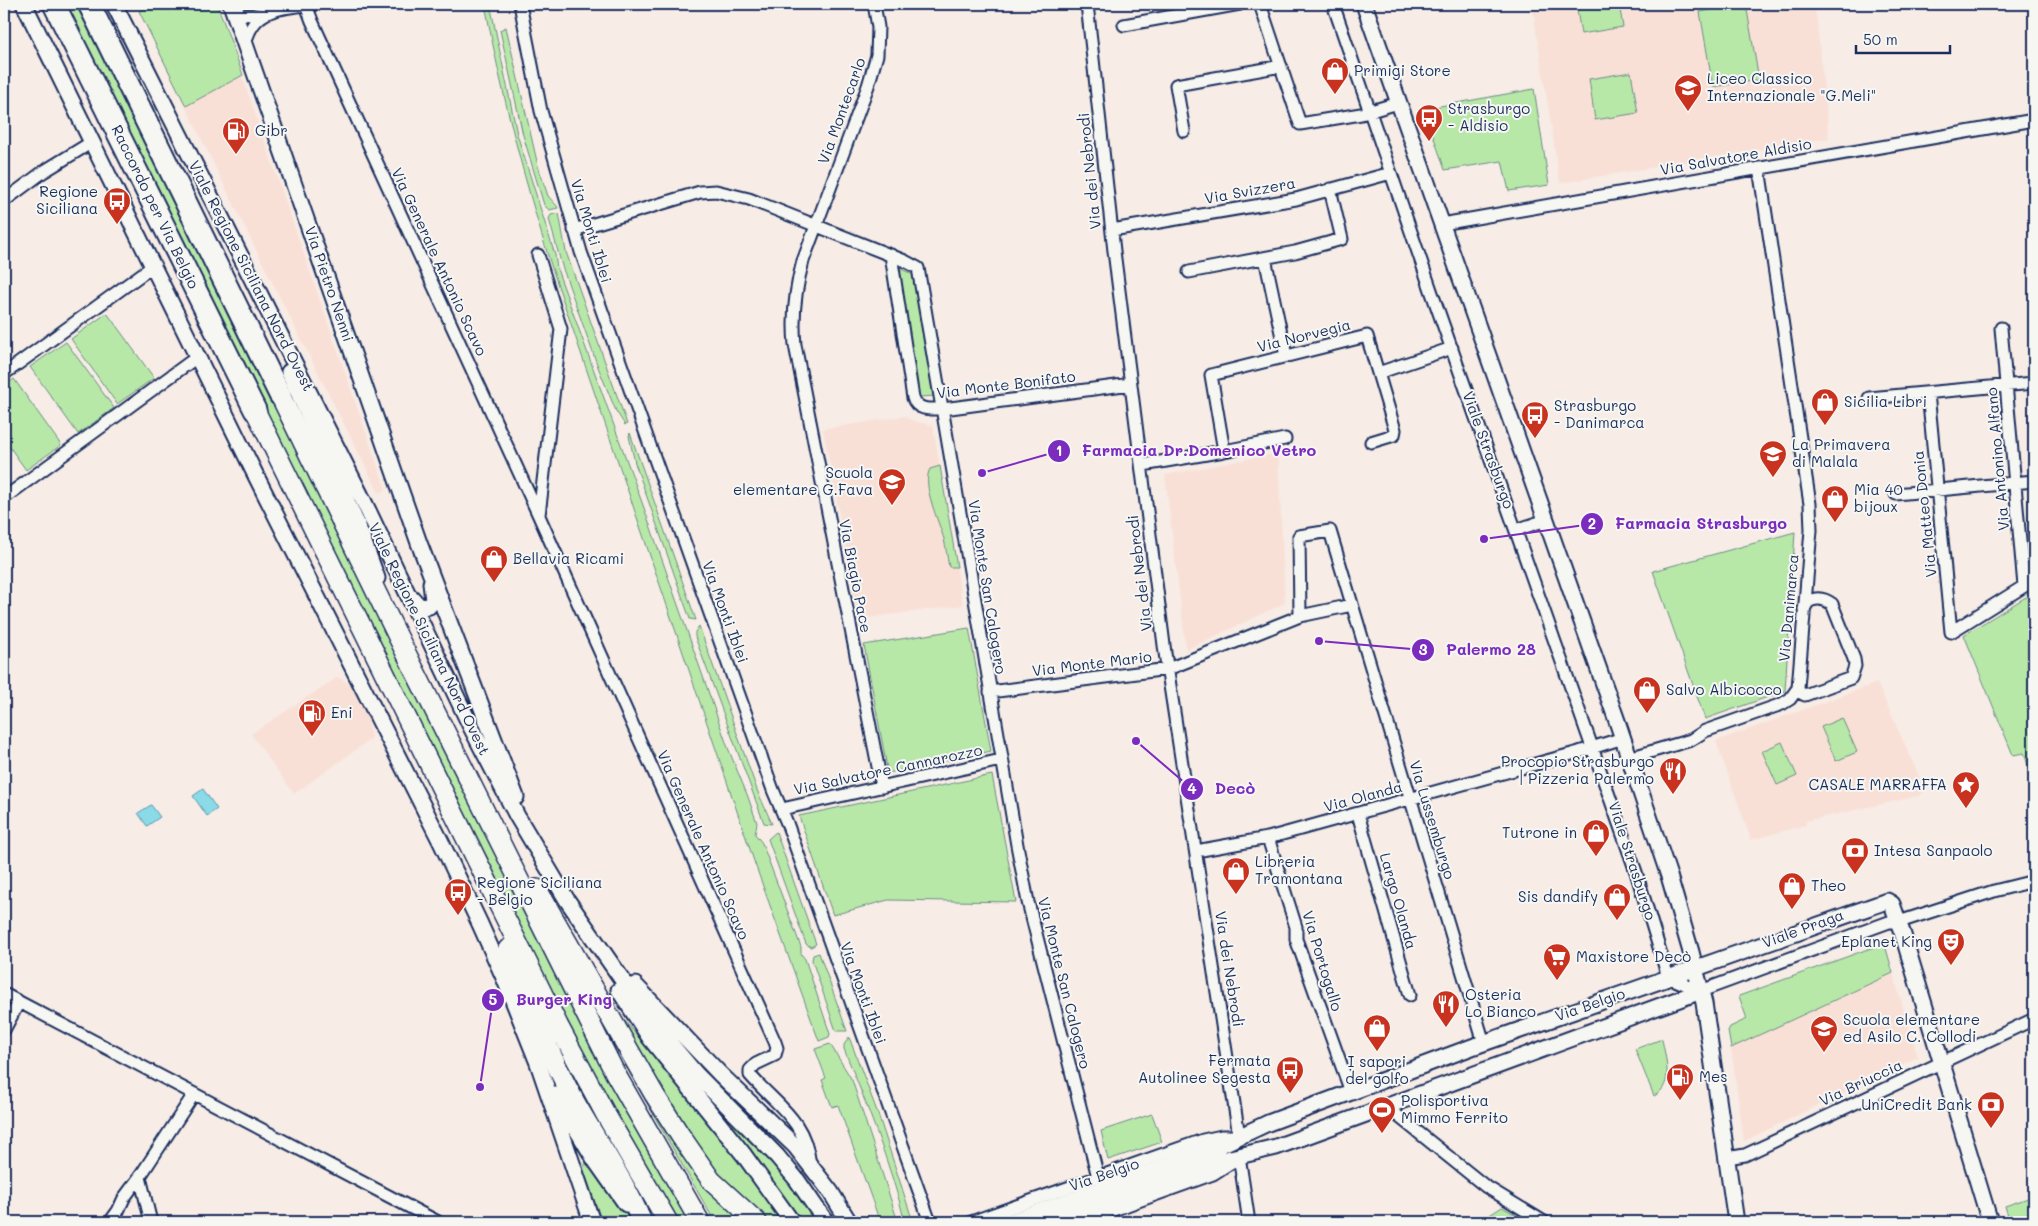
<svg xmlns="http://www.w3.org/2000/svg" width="2038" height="1226" viewBox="0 0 2038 1226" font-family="Mali,sans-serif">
  <rect width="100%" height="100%" fill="#f7ece6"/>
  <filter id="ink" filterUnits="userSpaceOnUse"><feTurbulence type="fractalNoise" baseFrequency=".02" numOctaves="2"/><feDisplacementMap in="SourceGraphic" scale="10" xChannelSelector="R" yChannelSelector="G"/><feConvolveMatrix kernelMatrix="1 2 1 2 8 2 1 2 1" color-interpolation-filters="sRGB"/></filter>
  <g filter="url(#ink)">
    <path fill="#f9e0d7" d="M 135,4 L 217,4 L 386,490 L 379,493 L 274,286 Z
      M 1532,4 L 1815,4 L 1829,138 L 1560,183 Z
      M 904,416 L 911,420 L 933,426 L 963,605 L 859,619 L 823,429 Z
      M 1278,453 L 1285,603 L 1186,650 L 1165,475 Z
      M 338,677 L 351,685 L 369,720 L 371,739 L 294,794 L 251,734 Z
      M 1877,683 L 1925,789 L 1919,796 L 1806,821 L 1806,825 L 1751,840 L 1716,741 Z
      M 1893,973 L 1918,1057 L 1744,1141 L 1731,1048 Z"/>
    <path fill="#b8e8a8" stroke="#6a8c83" d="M 63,4 L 77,4 L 338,537 L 596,1056 L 691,1222 L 678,1222 L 612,1108 L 573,1037 Z
      M 164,4 L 217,4 L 243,75 L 186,106 L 139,11 Z
      M 485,4 L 490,4 L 517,134 L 555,255 L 557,269 L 644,508 L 728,748 L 748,797 L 757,823 L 755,834 L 762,843 L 801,947 L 801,954 L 805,959 L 830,1034 L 829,1037 L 819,1041 L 755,864 L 551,265 C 524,179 501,92 485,4 Z
      M 1576,4 L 1619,4 L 1623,27 L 1581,34 Z
      M 1746,4 L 1759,80 L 1713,87 L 1700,12 Z
      M 506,27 L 538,166 L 548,196 L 557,206 L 558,208 L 549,210 L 544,205 L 523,135 L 500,30 Z
      M 1631,72 L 1638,113 L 1595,120 L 1589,79 Z
      M 1534,89 L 1549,185 L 1509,191 L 1502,161 L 1445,170 L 1424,109 Z
      M 559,213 L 566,252 L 627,424 L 625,425 L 616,411 L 598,367 L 562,266 L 549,219 L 551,215 Z
      M 899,268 L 914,275 L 936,396 L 919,397 Z
      M 107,313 L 154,378 L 117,404 L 71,339 Z
      M 66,342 L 114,408 L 78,434 L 30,367 Z
      M 14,379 L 61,445 L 26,470 L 4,439 L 4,386 Z
      M 630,433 L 696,620 L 690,619 L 635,463 L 629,436 Z
      M 940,466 L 957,567 L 949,567 C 947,557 946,548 944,539 C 939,522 921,484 930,469 Z
      M 1795,532 L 1785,691 L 1705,719 L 1653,571 Z
      M 2034,592 L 2034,784 L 2024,753 L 2013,755 L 1964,635 Z
      M 699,626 L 757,790 L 772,824 L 764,823 L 695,637 L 695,632 Z
      M 969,628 L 991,751 L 888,773 L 864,645 Z
      M 1842,718 L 1857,752 L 1836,761 L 1821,727 Z
      M 1782,742 L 1797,776 L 1777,785 L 1762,751 Z
      M 992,775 L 1016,902 L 888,900 L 833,915 L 799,816 Z
      M 776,832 L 816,944 L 811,947 L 806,944 L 768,839 Z
      M 1882,944 L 1885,945 L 1893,973 L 1731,1048 L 1728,1031 L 1730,1027 L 1747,1019 L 1739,996 Z
      M 819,953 L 847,1031 L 836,1031 L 812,960 L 813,955 Z
      M 625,1021 L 729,1147 L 784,1222 L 768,1222 L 755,1213 L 704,1162 L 622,1023 Z
      M 606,1025 L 738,1217 L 740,1222 L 715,1222 L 625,1065 Z
      M 849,1037 L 878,1114 L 913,1222 L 905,1222 C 890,1163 867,1105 844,1049 L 844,1045 Z
      M 1662,1039 C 1665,1057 1675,1085 1654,1096 L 1635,1049 Z
      M 830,1044 L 852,1080 L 898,1222 L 880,1222 L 838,1105 L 832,1107 L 822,1080 L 826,1078 L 815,1049 Z
      M 714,1106 L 717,1106 L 767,1155 L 795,1189 L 818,1222 L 801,1222 L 763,1169 Z
      M 1152,1114 L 1162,1142 L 1108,1160 L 1101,1131 Z
      M 586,1163 L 592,1165 L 632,1222 L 602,1222 L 583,1168 Z
      M 2034,1196 L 2034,1222 L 2010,1222 L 2005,1206 Z
      M 1502,1207 L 1529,1222 L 1479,1222 Z"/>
    <path fill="#8adae7" stroke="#5e96b0" d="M 203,789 L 217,809 L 207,816 L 193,796 Z
      M 151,805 L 160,817 L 147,826 L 138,813 Z"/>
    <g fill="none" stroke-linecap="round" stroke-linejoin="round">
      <g stroke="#1b2f5e" stroke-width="15">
        <path id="minor" d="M 239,4 L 234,13 L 251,15 L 265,12
          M 520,4 L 541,111 L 581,252 L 773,790 L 787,823 L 930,1222
          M 874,4 L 878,27 L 877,55 L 868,86 L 803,261 C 795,290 792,315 795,345 L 882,787
          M 1260,4 L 1300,124 L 1361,114 L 1398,103
          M 1333,4 L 1432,293 L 1636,872 L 1668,977 L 1701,991 L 1889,922 L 1899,922 L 1994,891 L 2034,881
          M 306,5 L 312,21 L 539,516 L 775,1042 L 777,1048 L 775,1055 L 756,1064 L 750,1070 L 750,1075 C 778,1107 804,1118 810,1164
          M 1124,25 L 1240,4
          M 245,45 C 253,6 281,9 313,4
          M 1184,131 L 1176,85 L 1281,66
          M 4,201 L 43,172 L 92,142
          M 1442,224 L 2034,120
          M 574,230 L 700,192 L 716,191 L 749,199 L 905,261 L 918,268 L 1017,845 L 1028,902 L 1098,1177
          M 1112,230 L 1296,199 L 1391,173
          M 538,255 L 561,329 L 539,515
          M 891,255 L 913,398 C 917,411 931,409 943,409 L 1131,384
          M 1265,258 L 1286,356
          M 1189,272 L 1295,252 L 1342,239 L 1330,189
          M 2001,328 L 2024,586
          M 4,374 L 153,266
          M 1928,393 L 1951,632 L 2034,580
          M 1869,398 L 2034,383
          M 1371,442 L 1394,435 L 1395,430 L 1378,373
          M 1224,451 L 1211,375 L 1367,336 L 1378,373 L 1452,348
          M 1143,465 L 1224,451 L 1285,439
          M 1896,494 L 2034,481
          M 4,498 L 197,357
          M 1516,530 L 1546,520
          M 1300,616 L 1352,605
          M 1798,688 L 1799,692 L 1805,695 L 1851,678 L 1855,666 L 1854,659 L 1832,604 C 1824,598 1816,597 1808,602 L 1804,609
          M 990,692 L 1168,669 L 1300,616 L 1299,536 L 1330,531 L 1484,1043
          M 1629,758 L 1691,740 L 1705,731 L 1782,704 L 1790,699 L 1798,688 L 1811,530 L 1810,504 L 1759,168
          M 782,809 L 1001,760
          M 1358,814 L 1410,995
          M 1268,838 L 1296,927 L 1296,939 L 1351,1092
          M 1196,851 L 1268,838 L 1579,752 L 1623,738
          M 4,994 L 438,1222
          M 4,1030 L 19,1002
          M 1383,1107 L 1398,1116 L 1485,1186 L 1544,1222
          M 1239,1156 L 1249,1222
          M 1727,1158 L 1745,1155 L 2034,1019
          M 140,1177 L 151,1222
          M 110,1222 L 118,1211 L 124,1198 L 141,1175 L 194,1094
          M 971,1222 L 1203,1140 L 1222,1136 L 1239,1136 L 1165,653 L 1114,251 L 1087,4
          M 1080,1222 L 1213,1174 L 1238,1158"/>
      </g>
      <g stroke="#1b2f5e" stroke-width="19">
        <path id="tertiary" d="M 24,4 L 256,476 L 441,842 L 480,924 L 505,980 L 538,1063 L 592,1222
          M 114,4 L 363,500 L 471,727 L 517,816 L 567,900 L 648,1017 L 696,1074 L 777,1156 L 797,1180 L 826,1222
          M 231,4 L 419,543 L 516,797
          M 1364,4 L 1617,721 L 1669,876 L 1691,952 L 1704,1003 L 1736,1222
          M 289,372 L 357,524 L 377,578
          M 411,597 L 420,607 L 429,606 L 433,600 L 431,583
          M 635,985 L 720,1074 L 795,1146 L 830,1191 L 849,1222
          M 619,990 L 650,1038 L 744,1155 L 792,1222
          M 556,1095 L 595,1160 L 626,1204
          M 1009,1222 L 1206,1152 L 1268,1123 L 1472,1047 L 1887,901 L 1892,904 L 1903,935 L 1990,1222
          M 1042,1222 L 1210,1163 L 1276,1147 L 1701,991"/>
      </g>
      <g stroke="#1b2f5e" stroke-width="22">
        <path id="primary" d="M 280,395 L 402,645 L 615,1073 L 700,1222
          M 255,410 L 559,1027 L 606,1115 L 668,1222
          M 537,889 L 654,1094 L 680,1135 L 711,1180 L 757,1222
          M 508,949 C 529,1001 548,1053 575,1102 C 598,1143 624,1180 642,1222"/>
      </g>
      <g stroke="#1b2f5e" stroke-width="25">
        <path id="motorway" d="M 54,4 L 255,410
          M 89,4 L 280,395"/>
      </g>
      <use href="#minor" stroke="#f6f6f2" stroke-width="11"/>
      <use href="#tertiary" stroke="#f6f6f2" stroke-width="15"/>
      <use href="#primary" stroke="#f6f6f2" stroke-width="19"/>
      <use href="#motorway" stroke="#f6f6f2" stroke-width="21"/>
    </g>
  </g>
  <defs>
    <g id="shop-pin" transform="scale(1.4375)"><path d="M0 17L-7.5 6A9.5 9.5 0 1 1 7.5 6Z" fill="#c8321e" stroke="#f6f6f2"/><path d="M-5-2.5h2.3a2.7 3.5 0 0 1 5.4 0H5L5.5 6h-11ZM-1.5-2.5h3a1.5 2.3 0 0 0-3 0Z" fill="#fff"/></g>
    <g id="school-pin" transform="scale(1.4375)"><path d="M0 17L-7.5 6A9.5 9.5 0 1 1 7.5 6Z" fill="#c8321e" stroke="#f6f6f2"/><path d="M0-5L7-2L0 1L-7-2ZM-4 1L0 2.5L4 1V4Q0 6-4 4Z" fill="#fff"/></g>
    <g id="bus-pin" transform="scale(1.4375)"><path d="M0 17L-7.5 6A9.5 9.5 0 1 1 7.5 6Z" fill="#c8321e" stroke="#f6f6f2"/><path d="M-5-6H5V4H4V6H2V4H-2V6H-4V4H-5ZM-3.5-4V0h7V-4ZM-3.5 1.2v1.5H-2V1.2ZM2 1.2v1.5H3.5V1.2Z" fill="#fff"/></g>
    <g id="fuel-pin" transform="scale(1.4375)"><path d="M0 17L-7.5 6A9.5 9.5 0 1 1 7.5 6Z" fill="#c8321e" stroke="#f6f6f2"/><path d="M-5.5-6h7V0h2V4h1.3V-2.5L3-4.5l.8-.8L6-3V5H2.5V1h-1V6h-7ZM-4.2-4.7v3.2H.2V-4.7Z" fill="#fff"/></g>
    <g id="restaurant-pin" transform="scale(1.4375)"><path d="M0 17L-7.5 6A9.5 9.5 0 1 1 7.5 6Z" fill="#c8321e" stroke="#f6f6f2"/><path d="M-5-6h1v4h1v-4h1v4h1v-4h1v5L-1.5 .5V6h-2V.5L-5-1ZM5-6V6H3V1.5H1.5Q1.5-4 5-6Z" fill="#fff"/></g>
    <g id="sight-pin" transform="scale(1.4375)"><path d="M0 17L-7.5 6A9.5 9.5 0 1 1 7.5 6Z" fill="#c8321e" stroke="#f6f6f2"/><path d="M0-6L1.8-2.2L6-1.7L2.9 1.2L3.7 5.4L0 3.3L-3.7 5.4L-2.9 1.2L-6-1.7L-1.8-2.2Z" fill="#fff"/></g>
    <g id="bank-pin" transform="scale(1.4375)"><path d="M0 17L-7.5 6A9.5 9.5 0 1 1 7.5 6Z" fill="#c8321e" stroke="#f6f6f2"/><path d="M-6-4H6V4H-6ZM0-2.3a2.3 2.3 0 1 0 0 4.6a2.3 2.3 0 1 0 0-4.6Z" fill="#fff"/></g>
    <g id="theatre-pin" transform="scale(1.4375)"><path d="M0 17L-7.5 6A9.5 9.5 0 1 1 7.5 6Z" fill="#c8321e" stroke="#f6f6f2"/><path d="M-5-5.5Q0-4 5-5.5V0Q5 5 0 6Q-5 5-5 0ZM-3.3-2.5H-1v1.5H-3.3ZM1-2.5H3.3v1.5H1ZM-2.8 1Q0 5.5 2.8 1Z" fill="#fff"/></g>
    <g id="supermarket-pin" transform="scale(1.4375)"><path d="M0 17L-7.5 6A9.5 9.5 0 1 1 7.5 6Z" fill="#c8321e" stroke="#f6f6f2"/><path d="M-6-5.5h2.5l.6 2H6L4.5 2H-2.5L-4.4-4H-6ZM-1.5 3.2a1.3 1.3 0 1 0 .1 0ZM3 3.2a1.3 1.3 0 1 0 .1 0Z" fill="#fff"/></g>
    <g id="stadium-pin" transform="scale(1.4375)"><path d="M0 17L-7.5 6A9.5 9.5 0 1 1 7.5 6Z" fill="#c8321e" stroke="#f6f6f2"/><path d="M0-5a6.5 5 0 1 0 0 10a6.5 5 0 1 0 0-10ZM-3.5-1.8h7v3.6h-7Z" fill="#fff"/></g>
  </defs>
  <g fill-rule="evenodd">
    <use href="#shop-pin" x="1335" y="71"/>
    <use href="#school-pin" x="1688" y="88"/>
    <use href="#bus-pin" x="1429" y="118"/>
    <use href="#fuel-pin" x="236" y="131"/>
    <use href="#bus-pin" x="117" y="201"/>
    <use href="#shop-pin" x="1825" y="402"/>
    <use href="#bus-pin" x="1535" y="415"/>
    <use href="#school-pin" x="1773" y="454"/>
    <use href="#school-pin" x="892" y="482"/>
    <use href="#shop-pin" x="1835" y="499"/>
    <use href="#shop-pin" x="494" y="559"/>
    <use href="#shop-pin" x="1647" y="690"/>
    <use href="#fuel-pin" x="312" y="713"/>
    <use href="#restaurant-pin" x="1673" y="771"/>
    <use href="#sight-pin" x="1966" y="785"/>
    <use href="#shop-pin" x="1596" y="833"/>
    <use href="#bank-pin" x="1855" y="851"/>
    <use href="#shop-pin" x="1236" y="871"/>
    <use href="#shop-pin" x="1792" y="886"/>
    <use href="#bus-pin" x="458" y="892"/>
    <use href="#shop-pin" x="1617" y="897"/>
    <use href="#theatre-pin" x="1951" y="942"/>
    <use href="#supermarket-pin" x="1557" y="957"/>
    <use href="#restaurant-pin" x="1446" y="1004"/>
    <use href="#shop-pin" x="1377" y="1028"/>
    <use href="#school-pin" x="1824" y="1029"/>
    <use href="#bus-pin" x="1290" y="1070"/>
    <use href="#fuel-pin" x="1680" y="1077"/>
    <use href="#bank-pin" x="1991" y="1105"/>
    <use href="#stadium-pin" x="1382" y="1110"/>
  </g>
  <g text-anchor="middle" stroke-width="4" stroke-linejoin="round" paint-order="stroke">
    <g font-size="15" fill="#1b2f5e" stroke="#f6f6f2" text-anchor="start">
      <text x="1354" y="76">Primigi Store</text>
      <text x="1707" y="84">Liceo Classico<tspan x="1707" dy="17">Internazionale "G.Meli"</tspan></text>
      <text x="1448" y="114">Strasburgo<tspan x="1448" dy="17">- Aldisio</tspan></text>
      <text x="255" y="136">Gibr</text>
      <text x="98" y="197" text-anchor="end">Regione<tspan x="98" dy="17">Siciliana</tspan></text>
      <text x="1844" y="407">Sicilia Libri</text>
      <text x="1554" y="411">Strasburgo<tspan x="1554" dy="17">- Danimarca</tspan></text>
      <text x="1792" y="450">La Primavera<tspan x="1792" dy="17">di Malala</tspan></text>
      <text x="873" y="478" text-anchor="end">Scuola<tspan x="873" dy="17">elementare G.Fava</tspan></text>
      <text x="1854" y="495">Mia 40<tspan x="1854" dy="17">bijoux</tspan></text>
      <text x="513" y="564">Bellavia Ricami</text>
      <text x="1666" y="695">Salvo Albicocco</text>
      <text x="331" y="718">Eni</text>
      <text x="1654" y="767" text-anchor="end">Procopio Strasburgo<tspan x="1654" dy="17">| Pizzeria Palermo</tspan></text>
      <text x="1947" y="790" text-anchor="end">CASALE MARRAFFA</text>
      <text x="1577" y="838" text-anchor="end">Tutrone in</text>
      <text x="1874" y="856">Intesa Sanpaolo</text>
      <text x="1255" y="867">Libreria<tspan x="1255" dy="17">Tramontana</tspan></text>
      <text x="477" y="888">Regione Siciliana<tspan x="477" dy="17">- Belgio</tspan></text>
      <text x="1811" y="891">Theo</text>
      <text x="1598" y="902" text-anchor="end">Sis dandify</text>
      <text x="1932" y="947" text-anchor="end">Eplanet King</text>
      <text x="1576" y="962">Maxistore Decò</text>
      <text x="1465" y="1000">Osteria<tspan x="1465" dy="17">Lo Bianco</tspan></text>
      <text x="1843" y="1025">Scuola elementare<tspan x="1843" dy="17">ed Asilo C. Collodi</tspan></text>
      <text x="1271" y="1066" text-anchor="end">Fermata<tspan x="1271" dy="17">Autolinee Segesta</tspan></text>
      <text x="1377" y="1067" text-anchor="middle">I sapori<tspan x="1377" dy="17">del golfo</tspan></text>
      <text x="1699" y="1082">Mes</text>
      <text x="1401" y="1106">Polisportiva<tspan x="1401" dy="17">Mimmo Ferrito</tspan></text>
      <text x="1972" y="1110" text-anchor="end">UniCredit Bank</text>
    </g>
    <g font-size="15" fill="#1b2f5e" stroke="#f6f6f2">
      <text transform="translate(842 111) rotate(-70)" y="5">Via Montecarlo</text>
      <text transform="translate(1736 157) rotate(-10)" y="5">Via Salvatore Aldisio</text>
      <text transform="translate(1090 171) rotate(-96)" y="5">Via dei Nebrodi</text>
      <text transform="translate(1250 191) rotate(-10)" y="5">Via Svizzera</text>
      <text transform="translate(155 207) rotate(64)" y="5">Raccordo per Via Belgio</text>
      <text transform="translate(591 231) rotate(73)" y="5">Via Monti Iblei</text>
      <text transform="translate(439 262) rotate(65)" y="5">Via Generale Antonio Scavo</text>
      <text transform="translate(251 276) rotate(63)" y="5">Viale Regione Siciliana Nord Ovest</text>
      <text transform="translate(329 284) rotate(71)" y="5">Via Pietro Nenni</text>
      <text transform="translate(1304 336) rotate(-14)" y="5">Via Norvegia</text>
      <text transform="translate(1006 385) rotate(-7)" y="5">Via Monte Bonifato</text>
      <text transform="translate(1488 450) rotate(70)" y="5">Viale Strasburgo</text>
      <text transform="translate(1998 459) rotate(-95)" y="5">Via Antonino Alfano</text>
      <text transform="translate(1925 514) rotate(-96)" y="5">Via Matteo Donia</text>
      <text transform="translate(1140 573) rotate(-97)" y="5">Via dei Nebrodi</text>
      <text transform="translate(855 576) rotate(79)" y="5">Via Biagio Pace</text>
      <text transform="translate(987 587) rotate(81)" y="5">Via Monte San Calogero</text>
      <text transform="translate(1789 608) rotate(-85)" y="5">Via Danimarca</text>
      <text transform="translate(725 612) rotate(70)" y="5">Via Monti Iblei</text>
      <text transform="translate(429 639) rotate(64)" y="5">Viale Regione Siciliana Nord Ovest</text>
      <text transform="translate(1092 664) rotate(-7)" y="5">Via Monte Mario</text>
      <text transform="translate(888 770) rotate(-12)" y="5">Via Salvatore Cannarozzo</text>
      <text transform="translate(1363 797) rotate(-15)" y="5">Via Olanda</text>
      <text transform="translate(1432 820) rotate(73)" y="5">Via Lussemburgo</text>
      <text transform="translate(703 845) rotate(66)" y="5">Via Generale Antonio Scavo</text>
      <text transform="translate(1632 861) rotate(72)" y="5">Viale Strasburgo</text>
      <text transform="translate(1398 901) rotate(74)" y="5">Largo Olanda</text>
      <text transform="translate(1803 929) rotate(-20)" y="5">Viale Praga</text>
      <text transform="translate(1322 961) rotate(73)" y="5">Via Portogallo</text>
      <text transform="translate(1229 969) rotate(81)" y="5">Via dei Nebrodi</text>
      <text transform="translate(1064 983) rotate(76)" y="5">Via Monte San Calogero</text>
      <text transform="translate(863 993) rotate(70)" y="5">Via Monti Iblei</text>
      <text transform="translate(1590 1005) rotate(-19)" y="5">Via Belgio</text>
      <text transform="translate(1861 1083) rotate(-25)" y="5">Via Briuccia</text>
      <text transform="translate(1104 1175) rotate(-19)" y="5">Via Belgio</text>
    </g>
  </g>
  <path fill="none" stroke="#7b2cbf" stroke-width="2" d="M982 473L1059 451M1484 539L1592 524M1319 641L1423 650M1136 741L1192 789M480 1087L493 1000"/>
  <g fill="#7b2cbf" stroke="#f6f6f2" stroke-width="2">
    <circle cx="982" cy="473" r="5"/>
    <circle cx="1484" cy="539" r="5"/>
    <circle cx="1319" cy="641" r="5"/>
    <circle cx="1136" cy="741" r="5"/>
    <circle cx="480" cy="1087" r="5"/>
    <circle cx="1059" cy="451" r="12"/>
    <circle cx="1592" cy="524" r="12"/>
    <circle cx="1423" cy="650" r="12"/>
    <circle cx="1192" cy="789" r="12"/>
    <circle cx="493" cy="1000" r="12"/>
  </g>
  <g font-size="15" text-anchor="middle" font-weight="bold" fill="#fff">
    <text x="1059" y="456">1</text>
    <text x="1592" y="529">2</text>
    <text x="1423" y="655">3</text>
    <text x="1192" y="794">4</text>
    <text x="493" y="1005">5</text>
  </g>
  <g font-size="16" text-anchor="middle" font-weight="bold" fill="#7b2cbf" stroke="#f6f6f2" stroke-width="4" stroke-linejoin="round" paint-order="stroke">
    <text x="1199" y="456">Farmacia Dr.Domenico Vetro</text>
    <text x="1701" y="529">Farmacia Strasburgo</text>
    <text x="1491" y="655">Palermo 28</text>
    <text x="1235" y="794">Decò</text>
    <text x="564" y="1005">Burger King</text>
  </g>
  <rect width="2038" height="1226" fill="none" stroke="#f6f6f2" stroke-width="20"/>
  <rect x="10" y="10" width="2018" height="1206" fill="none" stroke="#1b2f5e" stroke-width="2" filter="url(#ink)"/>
  <path d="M1856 45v8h94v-8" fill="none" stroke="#1b2f5e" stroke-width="2.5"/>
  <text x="1863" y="45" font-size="15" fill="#1b2f5e" stroke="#f6f6f2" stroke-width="4" paint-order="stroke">50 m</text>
</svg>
